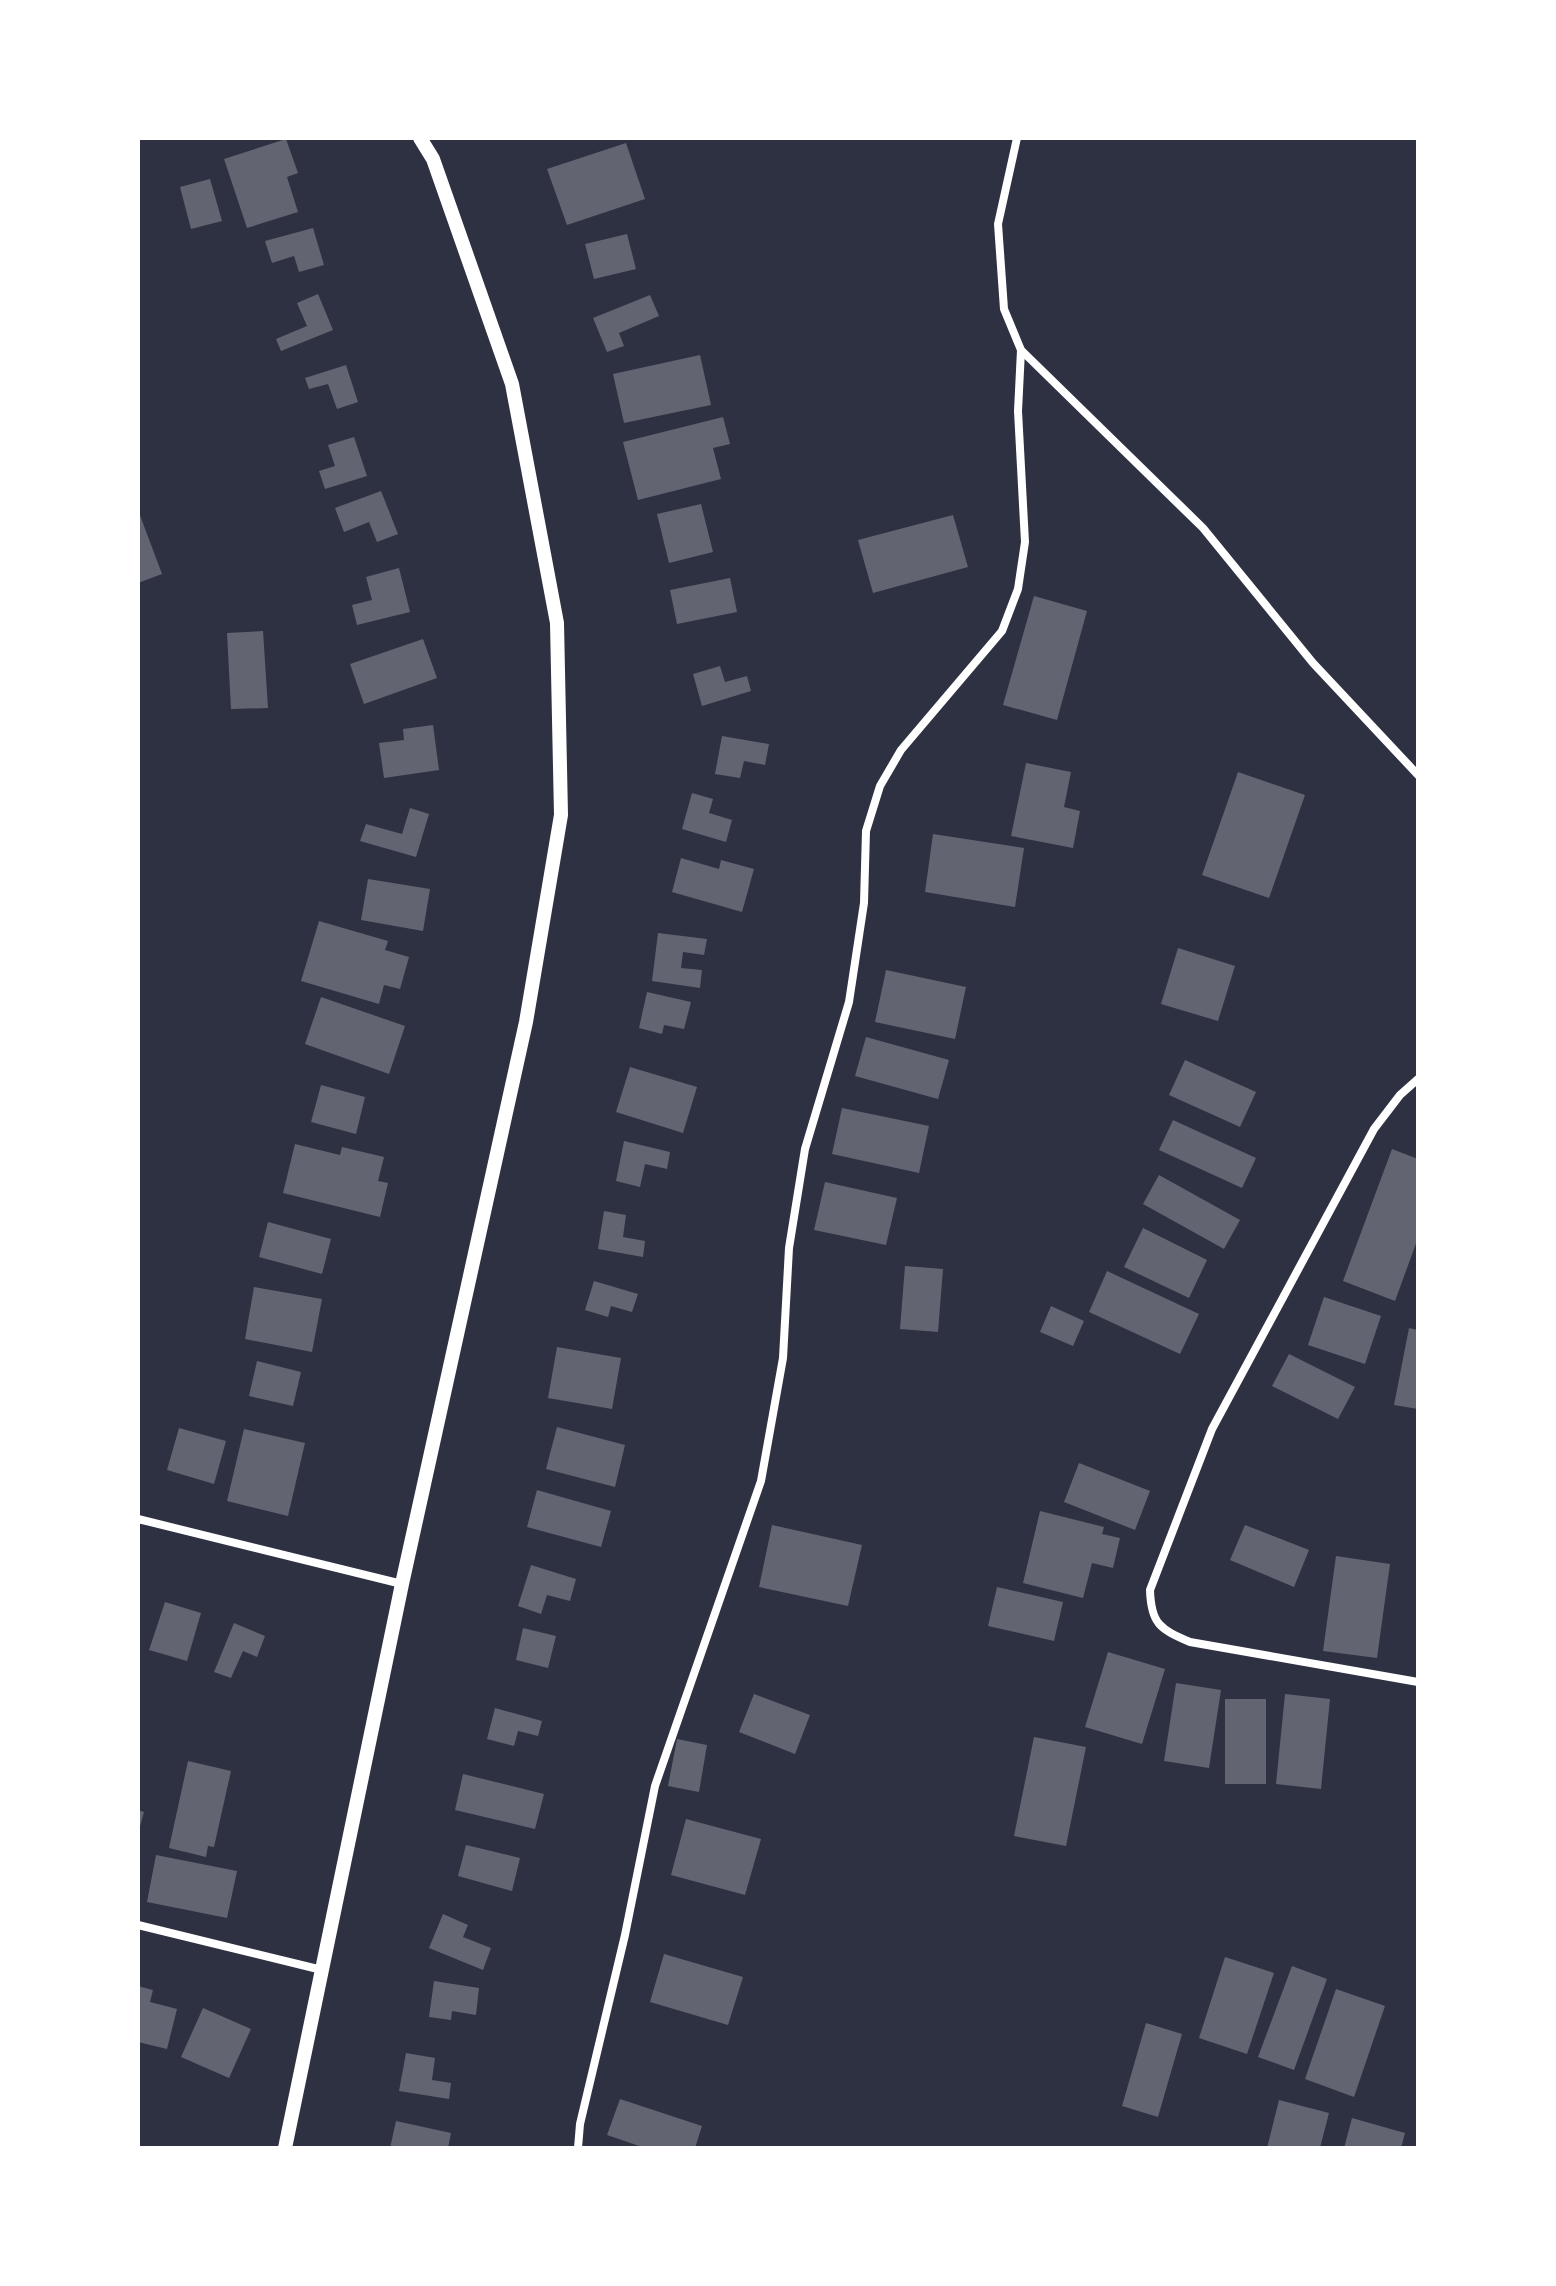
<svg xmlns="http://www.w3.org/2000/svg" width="1556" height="2286" viewBox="0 0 1556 2286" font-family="'Golos Text',sans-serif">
  <rect width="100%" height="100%" fill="#2d3142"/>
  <path fill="#626471" d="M 286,139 L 298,173 L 287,177 L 298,212 L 247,228 L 224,159 Z
    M 626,143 L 645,199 L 567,225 L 547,169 Z
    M 210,179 L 222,221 L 191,229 L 180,187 Z
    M 313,228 L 324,265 L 299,272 L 294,256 L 272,263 L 265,241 Z
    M 627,234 L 636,269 L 594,279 L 585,244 Z
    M 318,294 L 333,330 L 281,351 L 276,339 L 307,326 L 297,303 Z
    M 650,295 L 659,316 L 619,333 L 624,346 L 607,352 L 593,318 Z
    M 700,355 L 711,405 L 624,423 L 613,374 Z
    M 346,365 L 358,402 L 337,409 L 328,384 L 309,389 L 305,378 Z
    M 723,417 L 730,444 L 713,448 L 721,479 L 638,500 L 623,442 Z
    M 354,437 L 367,476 L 325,489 L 319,471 L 335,466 L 328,445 Z
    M 381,491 L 398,534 L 377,542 L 369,522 L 344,532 L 335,508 Z
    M 701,504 L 713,552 L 669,563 L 657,514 Z
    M 138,510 L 162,574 L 138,583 Z
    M 953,515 L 968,567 L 873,593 L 858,540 Z
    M 399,568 L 410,612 L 357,625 L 352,605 L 372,600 L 366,577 Z
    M 730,578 L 737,612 L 677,624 L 670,590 Z
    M 1034,596 L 1087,611 L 1057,720 L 1003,705 Z
    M 263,631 L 268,708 L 231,709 L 227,633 Z
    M 423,639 L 437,678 L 364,704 L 350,664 Z
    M 720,666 L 725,682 L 747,676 L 751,691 L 702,706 L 693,674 Z
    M 433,725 L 439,770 L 384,778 L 379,743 L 404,740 L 403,729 Z
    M 722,736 L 769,744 L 765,765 L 744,761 L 740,778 L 715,774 Z
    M 1026,763 L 1071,772 L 1064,807 L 1080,811 L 1073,848 L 1011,836 Z
    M 1238,772 L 1305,795 L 1269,898 L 1202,875 Z
    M 692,793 L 713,799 L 709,813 L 732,820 L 726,842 L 682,829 Z
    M 410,808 L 429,814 L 416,857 L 360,841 L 366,824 L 402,834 Z
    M 933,834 L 1024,848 L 1015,907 L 925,892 Z
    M 681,858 L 719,869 L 721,860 L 754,869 L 742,912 L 672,892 Z
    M 368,879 L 430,889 L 423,931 L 361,920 Z
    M 319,921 L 388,941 L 385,950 L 409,957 L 400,989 L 384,985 L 379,1004 L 301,981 Z
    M 658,933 L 707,939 L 704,955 L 683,952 L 681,968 L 702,970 L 700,988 L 652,981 Z
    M 1178,948 L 1235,966 L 1218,1021 L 1161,1004 Z
    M 886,970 L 966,987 L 955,1039 L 875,1022 Z
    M 647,992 L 691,1002 L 684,1029 L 664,1025 L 662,1034 L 639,1028 Z
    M 321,997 L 405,1026 L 389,1074 L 305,1044 Z
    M 866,1037 L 949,1060 L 938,1099 L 855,1076 Z
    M 1185,1060 L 1256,1092 L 1240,1127 L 1169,1095 Z
    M 630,1067 L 697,1087 L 683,1133 L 616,1112 Z
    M 321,1085 L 365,1097 L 356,1134 L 311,1122 Z
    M 842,1108 L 929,1126 L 919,1173 L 832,1154 Z
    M 1173,1120 L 1256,1158 L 1242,1188 L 1159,1150 Z
    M 624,1141 L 670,1152 L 667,1169 L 645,1164 L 640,1187 L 616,1181 Z
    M 295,1144 L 340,1155 L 342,1147 L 384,1157 L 378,1181 L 388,1183 L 380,1217 L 283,1193 Z
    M 1392,1149 L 1418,1159 L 1418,1238 L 1395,1301 L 1343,1281 Z
    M 1159,1175 L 1240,1220 L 1224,1249 L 1143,1204 Z
    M 825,1182 L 897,1198 L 886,1245 L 814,1230 Z
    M 604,1211 L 626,1215 L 623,1237 L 645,1241 L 643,1257 L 598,1249 Z
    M 268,1222 L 331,1239 L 322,1274 L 259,1257 Z
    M 1143,1228 L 1207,1260 L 1189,1298 L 1124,1267 Z
    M 905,1266 L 943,1269 L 938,1332 L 900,1329 Z
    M 1107,1271 L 1199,1314 L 1180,1354 L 1089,1312 Z
    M 594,1281 L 638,1294 L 632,1312 L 611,1306 L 608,1317 L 585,1310 Z
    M 254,1287 L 322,1299 L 312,1352 L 245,1339 Z
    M 1324,1297 L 1381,1316 L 1365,1364 L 1308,1345 Z
    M 1051,1306 L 1084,1321 L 1073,1346 L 1040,1332 Z
    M 1409,1328 L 1418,1330 L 1418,1409 L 1394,1405 Z
    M 557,1347 L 621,1358 L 612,1409 L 548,1398 Z
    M 1289,1354 L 1355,1387 L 1338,1419 L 1272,1386 Z
    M 257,1361 L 301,1372 L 293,1406 L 249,1396 Z
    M 557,1427 L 625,1445 L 615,1487 L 546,1469 Z
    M 179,1428 L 226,1441 L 214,1484 L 167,1470 Z
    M 244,1429 L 305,1443 L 288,1516 L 227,1501 Z
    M 1079,1463 L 1150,1491 L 1135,1530 L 1064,1502 Z
    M 537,1490 L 611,1511 L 601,1547 L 527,1527 Z
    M 1040,1511 L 1104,1527 L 1102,1534 L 1120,1538 L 1113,1568 L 1092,1563 L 1083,1598 L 1023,1583 Z
    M 772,1525 L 862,1545 L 848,1606 L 759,1587 Z
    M 1245,1525 L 1309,1550 L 1294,1587 L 1230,1560 Z
    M 1336,1556 L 1390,1564 L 1377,1658 L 1323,1651 Z
    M 531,1565 L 576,1579 L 570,1601 L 547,1595 L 541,1614 L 518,1606 Z
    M 997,1587 L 1063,1602 L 1054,1641 L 988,1626 Z
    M 165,1602 L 201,1613 L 187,1661 L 149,1650 Z
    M 234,1623 L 265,1636 L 257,1657 L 243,1651 L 231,1678 L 214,1672 Z
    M 523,1628 L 556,1636 L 548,1668 L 516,1660 Z
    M 1108,1652 L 1165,1669 L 1142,1744 L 1085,1727 Z
    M 1176,1683 L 1221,1690 L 1209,1768 L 1164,1761 Z
    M 754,1694 L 810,1715 L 795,1754 L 739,1732 Z
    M 1285,1694 L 1330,1699 L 1321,1789 L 1276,1784 Z
    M 1225,1699 L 1266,1699 L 1266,1784 L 1225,1784 Z
    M 495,1708 L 542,1721 L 538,1736 L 518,1731 L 514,1746 L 487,1739 Z
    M 1034,1737 L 1086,1747 L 1066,1846 L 1014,1836 Z
    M 677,1739 L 707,1745 L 699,1792 L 668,1786 Z
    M 188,1761 L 231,1771 L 214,1847 L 208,1846 L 206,1857 L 169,1848 Z
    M 463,1774 L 544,1794 L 535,1829 L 455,1810 Z
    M 138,1810 L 144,1812 L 139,1830 L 138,1829 Z
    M 686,1819 L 761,1839 L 745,1895 L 671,1875 Z
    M 466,1845 L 520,1858 L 512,1891 L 458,1876 Z
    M 156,1855 L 237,1871 L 227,1918 L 147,1902 Z
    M 443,1914 L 468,1925 L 463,1937 L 491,1948 L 483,1970 L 429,1948 Z
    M 664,1954 L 743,1977 L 728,2025 L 650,2002 Z
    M 1225,1957 L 1274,1973 L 1247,2054 L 1199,2038 Z
    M 1292,1966 L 1327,1979 L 1294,2070 L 1258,2057 Z
    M 434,1981 L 479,1988 L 476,2015 L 452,2011 L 451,2020 L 429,2017 Z
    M 138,1986 L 153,1990 L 150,2002 L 177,2009 L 167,2049 L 138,2042 Z
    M 1336,1989 L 1385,2006 L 1354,2097 L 1305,2079 Z
    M 203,2008 L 251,2029 L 229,2078 L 181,2057 Z
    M 1146,2023 L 1182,2034 L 1158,2117 L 1122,2106 Z
    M 406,2053 L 435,2058 L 432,2080 L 451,2083 L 449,2099 L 399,2091 Z
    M 620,2099 L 702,2126 L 695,2148 L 645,2148 L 607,2135 Z
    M 1279,2100 L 1329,2113 L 1320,2148 L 1267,2148 Z
    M 1352,2118 L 1405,2133 L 1401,2148 L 1344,2148 Z
    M 396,2121 L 451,2133 L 448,2148 L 390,2148 Z"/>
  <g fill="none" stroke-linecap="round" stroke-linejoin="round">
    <path stroke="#fff" stroke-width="8" d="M 1017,138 L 998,224 L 1004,309 L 1021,350 L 1203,528 L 1313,663 L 1418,775
      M 1418,1079 L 1400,1095 L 1374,1129 L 1212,1429 L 1150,1590 C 1151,1624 1160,1629 1190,1642 L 1418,1682
      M 138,1519 L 402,1584
      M 138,1925 L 322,1970
      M 578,2148 L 580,2124 L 625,1935 L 655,1786 L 761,1481 L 783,1358 L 789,1248 L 805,1149 L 849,1002 L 864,903 L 866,831 L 880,786 L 901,750 L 1002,631 L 1018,589 L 1025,542 L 1018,411 L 1021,350"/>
    <path stroke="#fff" stroke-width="14" d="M 285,2148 L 402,1584 L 526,1022 L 561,815 L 557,623 L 512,384 L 433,159 L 420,138"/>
  </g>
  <rect width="1556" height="2286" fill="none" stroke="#ffffff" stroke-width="280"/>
</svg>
